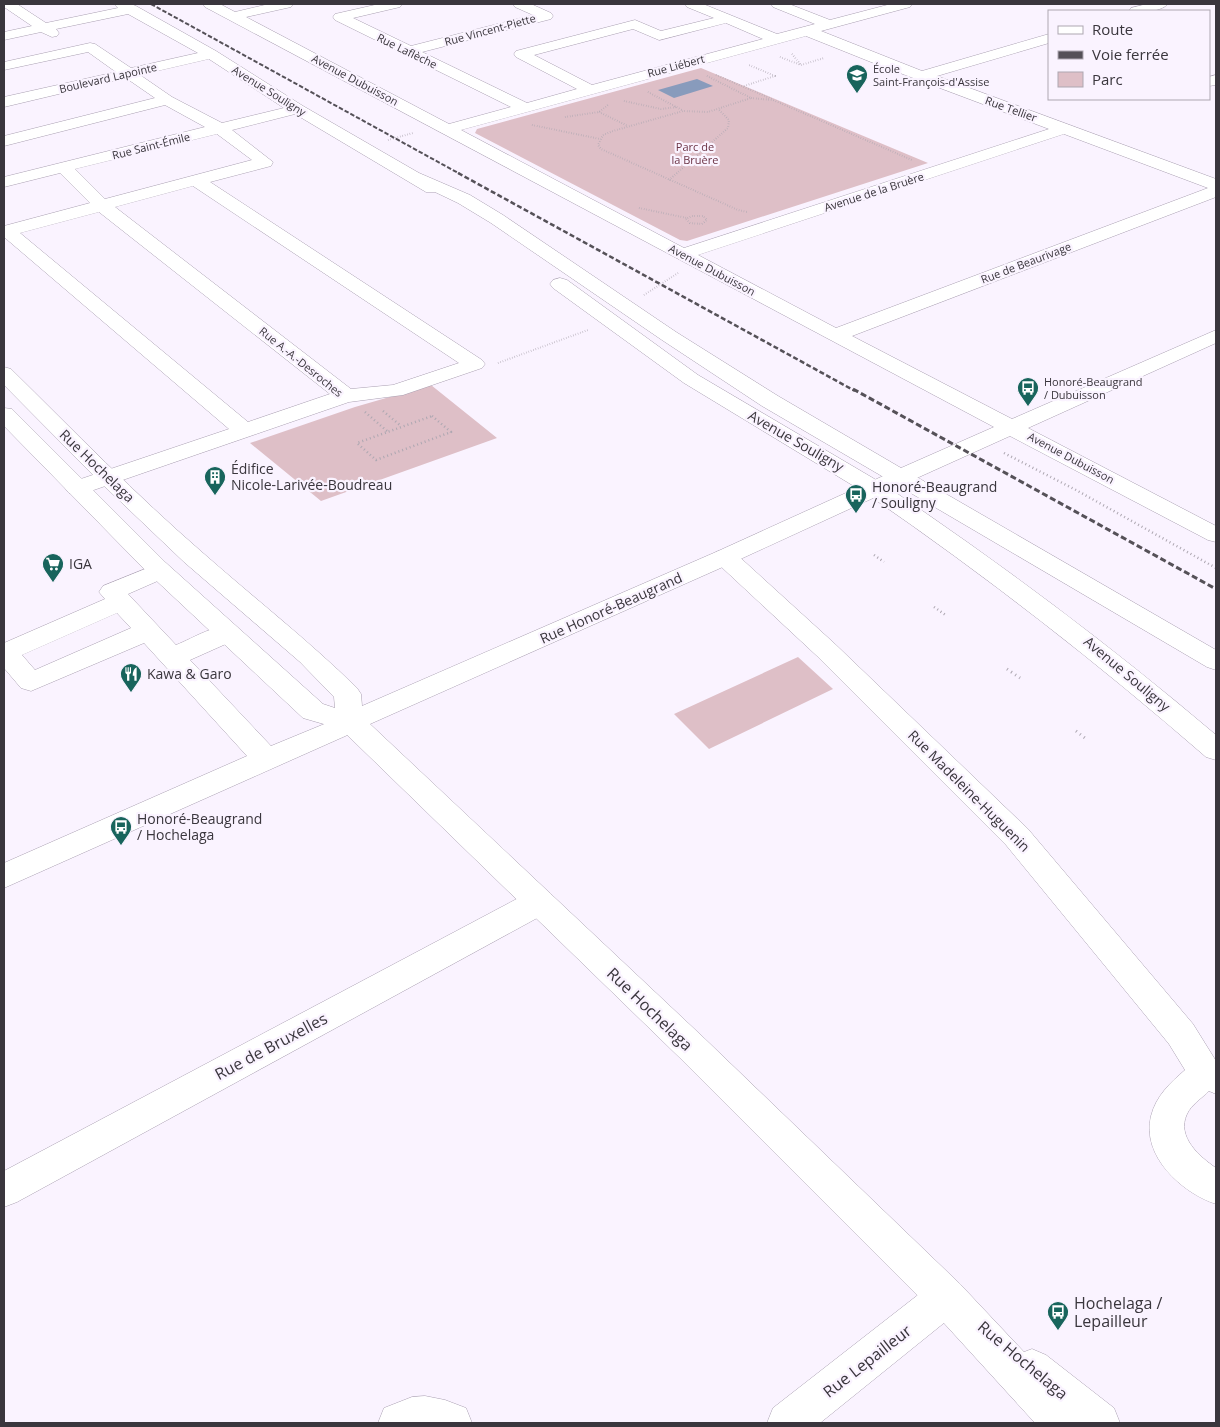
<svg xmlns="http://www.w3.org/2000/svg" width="1220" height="1427" viewBox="0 0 1220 1427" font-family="'Open Sans',sans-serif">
  <rect width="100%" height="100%" fill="#faf3ff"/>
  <path fill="#debfc7" d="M 701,68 L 928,163 L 687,241 L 680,240 L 475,133 L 477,129 Z
    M 431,385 L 497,438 L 321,501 L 250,443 L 355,407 Z
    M 798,657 L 833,689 L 709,749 L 674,714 Z"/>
  <path fill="#889bbc" d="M 697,79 L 713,86 L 674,98 L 658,90 Z"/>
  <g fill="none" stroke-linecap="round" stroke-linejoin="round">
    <g stroke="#aaa0b2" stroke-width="1">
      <path id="minor" d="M 4,4 L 17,4 L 46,23 L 118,8 L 114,4 L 131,4 L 136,6 L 216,51 L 303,106 L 419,173 L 470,195 L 503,215 L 676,332 L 778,396 L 901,468 L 994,427 L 205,7 L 203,4 L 220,4 L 235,12 L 269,4 L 293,4 L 291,7 L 246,17 L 449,124 L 511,107 L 335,20 L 333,17 L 335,14 L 379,4 L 402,4 L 400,7 L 353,18 L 411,46 L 533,15 L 515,7 L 513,4 L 531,4 L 551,13 L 553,16 L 551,19 L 422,52 L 527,103 L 577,89 L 516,57 L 514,54 L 516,51 L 635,20 L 661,31 L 714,18 L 687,7 L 685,4 L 703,4 L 777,34 L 815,24 L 773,7 L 771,4 L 789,4 L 830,20 L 891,4 L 912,4 L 910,7 L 821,31 L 922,71 L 1049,34 L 1049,43 L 937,76 L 1216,179 L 1216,197 L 852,336 L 1012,419 L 1216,330 L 1216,343 L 1028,428 L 1216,526 L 1216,542 L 1208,540 L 1010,436 L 908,482 L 900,484 L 892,482 L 762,406 L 662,340 L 491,223 L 458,203 L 435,192 L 426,192 L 295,114 L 232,130 L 273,162 L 271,166 L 210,182 L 482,360 L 485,364 L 482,368 L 403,395 L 349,402 L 85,493 L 77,495 L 69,493 L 65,488 L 69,483 L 229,429 L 4,237 L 4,226 L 90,203 L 60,173 L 4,187 L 4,177 L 205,127 L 165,105 L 4,146 L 4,136 L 155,98 L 126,78 L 4,107 L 4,97 L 116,72 L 88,52 L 4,70 L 4,62 L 90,43 L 95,44 L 131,68 L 198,53 L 128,14 L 56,29 L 59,33 L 57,36 L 52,37 L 41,32 L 4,40 L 4,32 L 32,26 L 4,7 ZM 726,23 L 763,39 L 592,85 L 534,55 L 633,29 L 659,40 ZM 806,36 L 876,64 L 1049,129 L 684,248 L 461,130 ZM 209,59 L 284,108 L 222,123 L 172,97 L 140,75 ZM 217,134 L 252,160 L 105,199 L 75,169 ZM 1064,134 L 1208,188 L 836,328 L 698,255 ZM 193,186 L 459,363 L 393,385 L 351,389 L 115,207 ZM 99,212 L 330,394 L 248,422 L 20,233 Z
        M 1147,4 L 1168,4 C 1159,13 1141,12 1129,11 L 1131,8 Z
        M 1216,75 L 1216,85 L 1209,86 L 1209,77 Z
        M 560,278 L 567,280 L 698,375 L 883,484 L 887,489 L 883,494 L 875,496 L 867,494 L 684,383 L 553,288 L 550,284 L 553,280 Z
        M 725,550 L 734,552 L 835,644 L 1028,829 L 1193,1024 L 1216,1061 L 1216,1094 L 1209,1091 C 1202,1098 1191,1105 1187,1114 C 1176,1137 1200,1157 1216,1168 L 1216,1204 C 1182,1193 1141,1156 1151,1116 C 1156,1096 1170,1083 1185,1070 L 1169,1044 L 1006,845 L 817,656 L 716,562 L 713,557 L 716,552 Z
        M 160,563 L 169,566 L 172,571 L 169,576 L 128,594 L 176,645 C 194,638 217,622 237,627 L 241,633 L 237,639 L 190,660 L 271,746 L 351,713 L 361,715 L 365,722 L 361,729 L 4,888 L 4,863 L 247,756 L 144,643 L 31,691 L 21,688 L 4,668 L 4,643 L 105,599 L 99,592 L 103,586 ZM 117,613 L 131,628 L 35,670 L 22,655 Z
        M 539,890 L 550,893 L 555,902 L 550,911 L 17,1202 L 4,1207 L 4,1171 L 528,893 Z
        M 946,1278 L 960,1284 L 965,1297 L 960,1310 L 820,1423 L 767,1423 L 773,1408 L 932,1284 Z
        M 425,1396 L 445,1400 L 466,1408 L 472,1423 L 378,1423 L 384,1408 L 412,1397 Z"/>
    </g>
    <g stroke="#aaa0b2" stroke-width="1">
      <path id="major" d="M 4,367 L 11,369 C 74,431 136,495 203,553 C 254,598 308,640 357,688 L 361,694 L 362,706 L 716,552 L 892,472 L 900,470 L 908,472 L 911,477 L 908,482 L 734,562 L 370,724 L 704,1038 L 960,1284 L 1024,1352 L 1032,1349 L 1046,1355 L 1114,1408 L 1120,1423 L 1035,1423 L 932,1310 L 680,1058 L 341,729 L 303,718 L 147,572 L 4,426 L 4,408 L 12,409 L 165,562 L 323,704 L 335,708 L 334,697 L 300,662 L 184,562 L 100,482 L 4,385 Z"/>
    </g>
    <g stroke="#aaa0b2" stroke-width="1">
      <path id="highway" d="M 900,470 L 908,472 L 1216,650 L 1216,670 L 1207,667 L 892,482 L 889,477 L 892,472 Z
        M 875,482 L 883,484 C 999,562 1110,645 1216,735 L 1216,760 L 1206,757 C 1098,663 985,575 867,494 L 863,489 L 867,484 Z"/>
    </g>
    <path stroke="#ada7b1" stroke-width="2" stroke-dasharray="0.5 2" stroke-linecap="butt" d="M 792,54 L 801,65
      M 780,57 L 801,65 L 824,58
      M 716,75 L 772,99
      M 707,76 L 751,98 L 708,112 L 683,111 L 613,131 L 603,135 L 598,145 L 601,149 L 738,210 L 747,212
      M 744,86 L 775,76 L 749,65
      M 648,92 L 682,110
      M 751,98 L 773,100 L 912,160
      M 624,101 L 661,109 L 677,107
      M 599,112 L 628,126
      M 565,117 L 599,112 L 608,105
      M 532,125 L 600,139
      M 388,140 L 413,133
      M 669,180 L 728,128 L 729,120 L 718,109
      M 639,208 L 687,218
      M 692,216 L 703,216 L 707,220 L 702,224 L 690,223 L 686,219 Z
      M 644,295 L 678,273
      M 498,363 L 588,330"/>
    <path stroke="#ada7b1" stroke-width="2.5" stroke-dasharray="1 3" stroke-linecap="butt" d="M 383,411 L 401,426
      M 365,412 L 387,431
      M 432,416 L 451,432 L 376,460 L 357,443 Z
      M 1004,453 L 1076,490 L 1216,568
      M 874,555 L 884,562
      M 934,607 L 947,616"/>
    <path stroke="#ada7b1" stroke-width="3" stroke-dasharray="1 4" stroke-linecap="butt" d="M 1007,669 L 1020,678
      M 1076,731 L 1085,738"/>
    <use href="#minor" fill="#fff" fill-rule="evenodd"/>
    <use href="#major" fill="#fff" fill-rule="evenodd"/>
    <use href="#highway" fill="#fff" fill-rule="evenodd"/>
    <path stroke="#555158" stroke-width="2" stroke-dasharray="4.5 2" stroke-linecap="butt" d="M 151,4 L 460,174"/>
    <path stroke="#555158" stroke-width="2.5" stroke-dasharray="5 2.5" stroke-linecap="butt" d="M 458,173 L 855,391"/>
    <path stroke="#555158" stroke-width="3" stroke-dasharray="6 3" stroke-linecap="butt" d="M 853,389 L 1216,589"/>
  </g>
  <defs>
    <g id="school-pin" transform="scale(1.125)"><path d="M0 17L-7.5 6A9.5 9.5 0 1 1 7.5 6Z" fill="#18645c" stroke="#faf3ff"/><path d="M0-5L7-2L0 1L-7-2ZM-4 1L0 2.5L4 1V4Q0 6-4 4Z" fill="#fff"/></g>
    <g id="bus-pin" transform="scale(1.125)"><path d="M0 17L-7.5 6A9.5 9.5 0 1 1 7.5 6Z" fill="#18645c" stroke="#faf3ff"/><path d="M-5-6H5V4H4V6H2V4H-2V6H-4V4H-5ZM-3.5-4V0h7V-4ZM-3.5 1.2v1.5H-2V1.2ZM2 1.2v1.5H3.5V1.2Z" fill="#fff"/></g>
    <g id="building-pin" transform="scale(1.125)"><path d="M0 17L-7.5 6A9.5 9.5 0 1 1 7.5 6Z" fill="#18645c" stroke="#faf3ff"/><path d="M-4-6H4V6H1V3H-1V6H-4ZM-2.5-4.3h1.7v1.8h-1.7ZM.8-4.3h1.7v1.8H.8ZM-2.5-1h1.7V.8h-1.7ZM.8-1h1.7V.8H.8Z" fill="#fff"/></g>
    <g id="supermarket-pin" transform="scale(1.125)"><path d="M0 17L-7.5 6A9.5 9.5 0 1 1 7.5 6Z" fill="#18645c" stroke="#faf3ff"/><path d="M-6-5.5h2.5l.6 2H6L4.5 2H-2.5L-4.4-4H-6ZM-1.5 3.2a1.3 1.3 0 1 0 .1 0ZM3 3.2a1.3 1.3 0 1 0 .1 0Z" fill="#fff"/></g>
    <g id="restaurant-pin" transform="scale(1.125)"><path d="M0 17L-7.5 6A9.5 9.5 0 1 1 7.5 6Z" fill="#18645c" stroke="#faf3ff"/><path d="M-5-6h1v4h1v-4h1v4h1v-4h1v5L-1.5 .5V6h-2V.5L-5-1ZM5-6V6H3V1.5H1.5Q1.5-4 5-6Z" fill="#fff"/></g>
  </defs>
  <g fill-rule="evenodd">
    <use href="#school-pin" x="857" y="75"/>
    <use href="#bus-pin" x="1028" y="388"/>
    <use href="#building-pin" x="215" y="477"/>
    <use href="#bus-pin" x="856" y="495"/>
    <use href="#supermarket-pin" x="53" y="564"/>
    <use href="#restaurant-pin" x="131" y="674"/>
    <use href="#bus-pin" x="121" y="827"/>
    <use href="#bus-pin" x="1058" y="1312"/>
  </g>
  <g text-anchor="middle" stroke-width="4.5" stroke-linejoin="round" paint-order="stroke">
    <g font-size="11" fill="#3a363d" stroke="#faf3ff">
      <text transform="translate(490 30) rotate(-15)" y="4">Rue Vincent-Piette</text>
      <text transform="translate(407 51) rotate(26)" y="4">Rue Laflèche</text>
      <text transform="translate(676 66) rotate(-15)" y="4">Rue Liébert</text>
      <text transform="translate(108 78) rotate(-13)" y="4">Boulevard Lapointe</text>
      <text transform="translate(355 80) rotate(28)" y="4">Avenue Dubuisson</text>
      <text transform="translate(269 91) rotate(32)" y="4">Avenue Souligny</text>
      <text transform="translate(1011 109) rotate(20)" y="4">Rue Tellier</text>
      <text transform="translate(151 146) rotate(-14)" y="4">Rue Saint-Émile</text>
      <text transform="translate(874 192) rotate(-18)" y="4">Avenue de la Bruère</text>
      <text transform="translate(1026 263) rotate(-21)" y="4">Rue de Beaurivage</text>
      <text transform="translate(712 270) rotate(28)" y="4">Avenue Dubuisson</text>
      <text transform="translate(301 362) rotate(39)" y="4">Rue A.-A.-Desroches</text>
      <text transform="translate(1071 458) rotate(28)" y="4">Avenue Dubuisson</text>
    </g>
    <g font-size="11" fill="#3a363d" stroke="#faf3ff" text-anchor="start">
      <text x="873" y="73">École<tspan x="873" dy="13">Saint-François-d'Assise</tspan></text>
      <text x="1044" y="386">Honoré-Beaugrand<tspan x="1044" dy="13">/ Dubuisson</tspan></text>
    </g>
    <g font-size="11" fill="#6b3345" stroke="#faf3ff">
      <text x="695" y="151">Parc de<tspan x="695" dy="13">la Bruère</tspan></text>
    </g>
    <g font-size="14" fill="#3a363d" stroke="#faf3ff">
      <text transform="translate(796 441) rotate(30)" y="5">Avenue Souligny</text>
      <text transform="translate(97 466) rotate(44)" y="5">Rue Hochelaga</text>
      <text transform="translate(611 608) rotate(-24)" y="5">Rue Honoré-Beaugrand</text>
      <text transform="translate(1127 674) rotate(40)" y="5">Avenue Souligny</text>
      <text transform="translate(969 791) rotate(45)" y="5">Rue Madeleine-Huguenin</text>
    </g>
    <g font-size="14" fill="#3a363d" stroke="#faf3ff" text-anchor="start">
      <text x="231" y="474">Édifice<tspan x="231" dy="16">Nicole-Larivée-Boudreau</tspan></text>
      <text x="872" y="492">Honoré-Beaugrand<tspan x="872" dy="16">/ Souligny</tspan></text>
      <text x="69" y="569">IGA</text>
      <text x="147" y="679">Kawa &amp; Garo</text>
      <text x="137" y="824">Honoré-Beaugrand<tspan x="137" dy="16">/ Hochelaga</tspan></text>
    </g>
    <g font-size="16" fill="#3a363d" stroke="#faf3ff">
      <text transform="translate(650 1009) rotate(44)" y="6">Rue Hochelaga</text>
      <text transform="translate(271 1046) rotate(-28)" y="6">Rue de Bruxelles</text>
      <text transform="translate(1023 1360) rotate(40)" y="6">Rue Hochelaga</text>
      <text transform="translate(867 1361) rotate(-38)" y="6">Rue Lepailleur</text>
    </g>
    <g font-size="16" fill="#3a363d" stroke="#faf3ff" text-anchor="start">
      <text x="1074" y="1309">Hochelaga /<tspan x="1074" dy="18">Lepailleur</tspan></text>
    </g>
  </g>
  <rect width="1220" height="1427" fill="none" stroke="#3a363d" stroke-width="10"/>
  <rect x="1048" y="10" width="162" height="90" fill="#faf3ff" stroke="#ada7b1"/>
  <rect x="1058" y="26" width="25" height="8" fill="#ffffff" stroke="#ada7b1"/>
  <text x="1092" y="35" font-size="15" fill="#3a363d">Route</text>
  <rect x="1058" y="51" width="25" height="8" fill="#555158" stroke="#ada7b1"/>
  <text x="1092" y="60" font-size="15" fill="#3a363d">Voie ferrée</text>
  <rect x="1058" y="72" width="25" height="15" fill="#debfc7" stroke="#ada7b1"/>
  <text x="1092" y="85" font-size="15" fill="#3a363d">Parc</text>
</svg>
